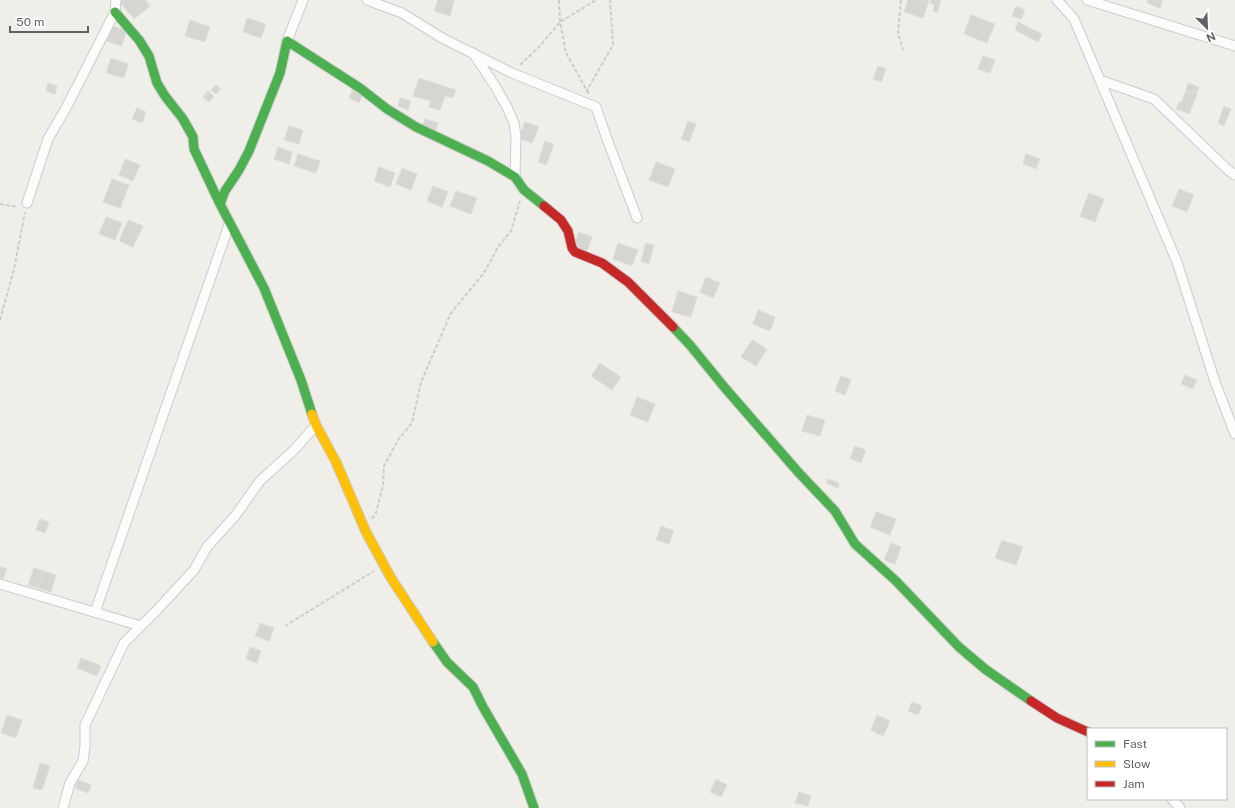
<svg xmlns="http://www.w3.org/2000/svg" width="1235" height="808" viewBox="0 0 1235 808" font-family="'Public Sans',sans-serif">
  <rect width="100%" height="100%" fill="#efeee9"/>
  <path fill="#d5d5d2" stroke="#deddd8" d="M 123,0 L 145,0 L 150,6 L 134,19 L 120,2 Z
    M 438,0 L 454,0 L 450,16 L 434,11 Z
    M 908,0 L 929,0 L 923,18 L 904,12 Z
    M 931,0 L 941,0 L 937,13 L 933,11 L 935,5 L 930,3 Z
    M 1148,0 L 1163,0 L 1160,8 L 1147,3 Z
    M 1016,6 L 1025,10 L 1021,19 L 1012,16 Z
    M 971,15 L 995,24 L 987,43 L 964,34 Z
    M 247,18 L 266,24 L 261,38 L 243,32 Z
    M 190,20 L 210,27 L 205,42 L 185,36 Z
    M 1018,22 L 1042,34 L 1038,42 L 1015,30 Z
    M 113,26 L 127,31 L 121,46 L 107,41 Z
    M 983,56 L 995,60 L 990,73 L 978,69 Z
    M 111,58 L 128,64 L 124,78 L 106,73 Z
    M 878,66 L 886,69 L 881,82 L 873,79 Z
    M 419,78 L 456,90 L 453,98 L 445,96 L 440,110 L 429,107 L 431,101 L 413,96 Z
    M 48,83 L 57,86 L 55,94 L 46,91 Z
    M 1188,83 L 1199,87 L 1196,94 L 1186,90 Z
    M 216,85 L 221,89 L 216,94 L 211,90 Z
    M 353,89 L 363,94 L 359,103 L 349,98 Z
    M 208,91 L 214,97 L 209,102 L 203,97 Z
    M 1186,91 L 1197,95 L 1189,114 L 1176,109 L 1179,102 L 1181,103 Z
    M 400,98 L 411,101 L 408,110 L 398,106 Z
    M 1224,106 L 1231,109 L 1224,126 L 1218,123 Z
    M 137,108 L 146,112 L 142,123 L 132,119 Z
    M 425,119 L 438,123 L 435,132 L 422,128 Z
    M 688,121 L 696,124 L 689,142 L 681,139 Z
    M 525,122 L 539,127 L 532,143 L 519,138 Z
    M 289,126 L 303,130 L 299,144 L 284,140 Z
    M 545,141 L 554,144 L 546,165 L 538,162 Z
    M 278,147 L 292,152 L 289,164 L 274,159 Z
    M 298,154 L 320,161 L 316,173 L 294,166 Z
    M 1026,154 L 1040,159 L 1036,169 L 1023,164 Z
    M 125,159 L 140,165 L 133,181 L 119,175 Z
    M 656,162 L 675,169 L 668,187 L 649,180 Z
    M 379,167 L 395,173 L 390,187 L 374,181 Z
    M 402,168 L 417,174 L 411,190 L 396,184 Z
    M 112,179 L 129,185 L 120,208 L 103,202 Z
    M 433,186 L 448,192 L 442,207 L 427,201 Z
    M 1179,189 L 1194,195 L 1187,212 L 1172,206 Z
    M 456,191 L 477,198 L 471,214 L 450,206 Z
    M 1089,193 L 1104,199 L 1095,222 L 1080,216 Z
    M 106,217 L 122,223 L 115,240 L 99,234 Z
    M 128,220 L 143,226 L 133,247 L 119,241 Z
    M 579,232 L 592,237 L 587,252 L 573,247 Z
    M 618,243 L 638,250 L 632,266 L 613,259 Z
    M 646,243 L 654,245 L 649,264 L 641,261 Z
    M 706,277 L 720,283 L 713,298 L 700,292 Z
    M 678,291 L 697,297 L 691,317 L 672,312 Z
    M 758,310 L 775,317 L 770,331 L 753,324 Z
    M 752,340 L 767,349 L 756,366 L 741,357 Z
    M 600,363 L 621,377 L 612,390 L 591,376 Z
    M 1185,375 L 1197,380 L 1193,389 L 1181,384 Z
    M 841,376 L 851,380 L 845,395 L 835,391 Z
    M 637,397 L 655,404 L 648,422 L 630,415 Z
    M 807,415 L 825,420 L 820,436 L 802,431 Z
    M 855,446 L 866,450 L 861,463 L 850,458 Z
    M 828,479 L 839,483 L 838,488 L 826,483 Z
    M 876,512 L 896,519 L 890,535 L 870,527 Z
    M 40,519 L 49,522 L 45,533 L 36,530 Z
    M 661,526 L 674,531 L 669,544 L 656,540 Z
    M 1002,540 L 1023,547 L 1016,565 L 995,558 Z
    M 891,543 L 901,547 L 895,564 L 884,560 Z
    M 0,567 L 7,569 L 3,579 L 0,578 Z
    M 34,568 L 44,571 L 38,588 L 28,585 Z
    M 44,571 L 56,575 L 51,592 L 38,588 Z
    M 260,623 L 274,628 L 269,641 L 255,636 Z
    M 250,647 L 261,651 L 257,663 L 246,659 Z
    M 81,658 L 101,666 L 97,676 L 77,668 Z
    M 912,702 L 922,706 L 918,715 L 908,711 Z
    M 7,715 L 22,720 L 16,738 L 1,733 Z
    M 877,715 L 890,721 L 883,736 L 871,730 Z
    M 40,763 L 50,766 L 42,790 L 33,788 Z
    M 716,779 L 727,785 L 721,797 L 710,792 Z
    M 78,780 L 91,785 L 88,793 L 75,788 Z
    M 799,792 L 811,796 L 808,806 L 795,803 Z"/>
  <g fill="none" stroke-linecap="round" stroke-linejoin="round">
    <g stroke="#cbcbcb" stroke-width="11">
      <path id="street" d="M 367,0 L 402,13 L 442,38 L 512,73 L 596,107 L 607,139 L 637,218
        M 1057,0 L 1074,19 L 1177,262 L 1215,382 L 1235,434
        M 1087,0 L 1235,46
        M 287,41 L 303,0
        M 473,53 L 495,86 L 507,107 L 514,123 L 516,136 L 515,177
        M 1100,80 L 1154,99 L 1228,170 L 1235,175
        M 27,203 L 48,139 L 66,108 L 115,12 L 116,0
        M 0,584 L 141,626
        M 95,612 L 230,222
        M 1172,799 L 1180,808
        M 63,808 L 70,783 L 83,761 L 85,746 L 85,725 L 124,643 L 158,609 L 194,570 L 207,547 L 235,516 L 260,481 L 295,449 L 316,425"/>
    </g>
    <g stroke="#cbcbc9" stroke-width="11">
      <path id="fast" d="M 115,12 L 139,40 L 149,56 L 157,83 L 165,96 L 183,119 L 193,137 L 194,149 L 220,204 L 264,288 L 301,380 L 312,414
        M 220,204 L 225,191 L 239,170 L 249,151 L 280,73 L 287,41 L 360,88 L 387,109 L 416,127 L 488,161 L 515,177 L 524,190 L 544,206
        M 673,327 L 690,345 L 725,388 L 799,473 L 835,511 L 855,544 L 896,581 L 959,647 L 985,669 L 1031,701
        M 433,642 L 447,662 L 473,687 L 483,707 L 522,774 L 534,808"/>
    </g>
    <g stroke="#cbcbc9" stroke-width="11">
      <path id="slow" d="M 312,414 L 316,425 L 336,462 L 366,532 L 391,578 L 433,642"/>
    </g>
    <g stroke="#cbcbc9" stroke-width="11">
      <path id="jam" d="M 544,206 L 561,220 L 568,231 L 572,248 L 575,252 L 602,263 L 628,282 L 673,327
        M 1031,701 L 1057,718 L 1088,732"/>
    </g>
    <path stroke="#cacfcb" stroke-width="2" stroke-dasharray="4 2" stroke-linecap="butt" d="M 559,0 L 560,22 L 566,53 L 589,94
      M 901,0 L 898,33 L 903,50
      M 520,65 L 539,47 L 560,22 L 596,0
      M 586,92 L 613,45 L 610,0
      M 0,204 L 18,207
      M 0,320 L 14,269 L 25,212
      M 372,519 L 376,513 L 383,485 L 384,466 L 398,440 L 412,423 L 421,382 L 451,313 L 484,273 L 498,247 L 511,231 L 520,201
      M 285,626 L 374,571"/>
    <use href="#street" stroke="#fdfcfc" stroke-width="9"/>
    <use href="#fast" stroke="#4caf50" stroke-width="9"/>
    <use href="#slow" stroke="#ffc107" stroke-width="9"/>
    <use href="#jam" stroke="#c62828" stroke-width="9"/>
  </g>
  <rect x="1087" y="728" width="140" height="72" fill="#ffffff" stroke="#bfc0c2"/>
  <rect x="1095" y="741" width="20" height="6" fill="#4caf50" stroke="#bfc0c2"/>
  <text x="1123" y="748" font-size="12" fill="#5e6267">Fast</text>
  <rect x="1095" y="761" width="20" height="6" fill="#ffc107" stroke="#bfc0c2"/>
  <text x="1123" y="768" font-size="12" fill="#5e6267">Slow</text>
  <rect x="1095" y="781" width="20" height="6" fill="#c62828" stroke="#bfc0c2"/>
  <text x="1123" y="788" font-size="12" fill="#5e6267">Jam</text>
  <g transform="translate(1207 28) rotate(156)" stroke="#ffffff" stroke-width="3" paint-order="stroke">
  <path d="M0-3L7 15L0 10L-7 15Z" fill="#5e6267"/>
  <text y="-6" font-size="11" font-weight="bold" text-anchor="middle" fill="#5e6267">N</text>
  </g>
  <path d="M10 26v6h78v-6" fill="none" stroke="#5e6267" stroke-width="2"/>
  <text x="16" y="26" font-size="12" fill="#5e6267" stroke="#ffffff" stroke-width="3" paint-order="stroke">50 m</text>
</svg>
